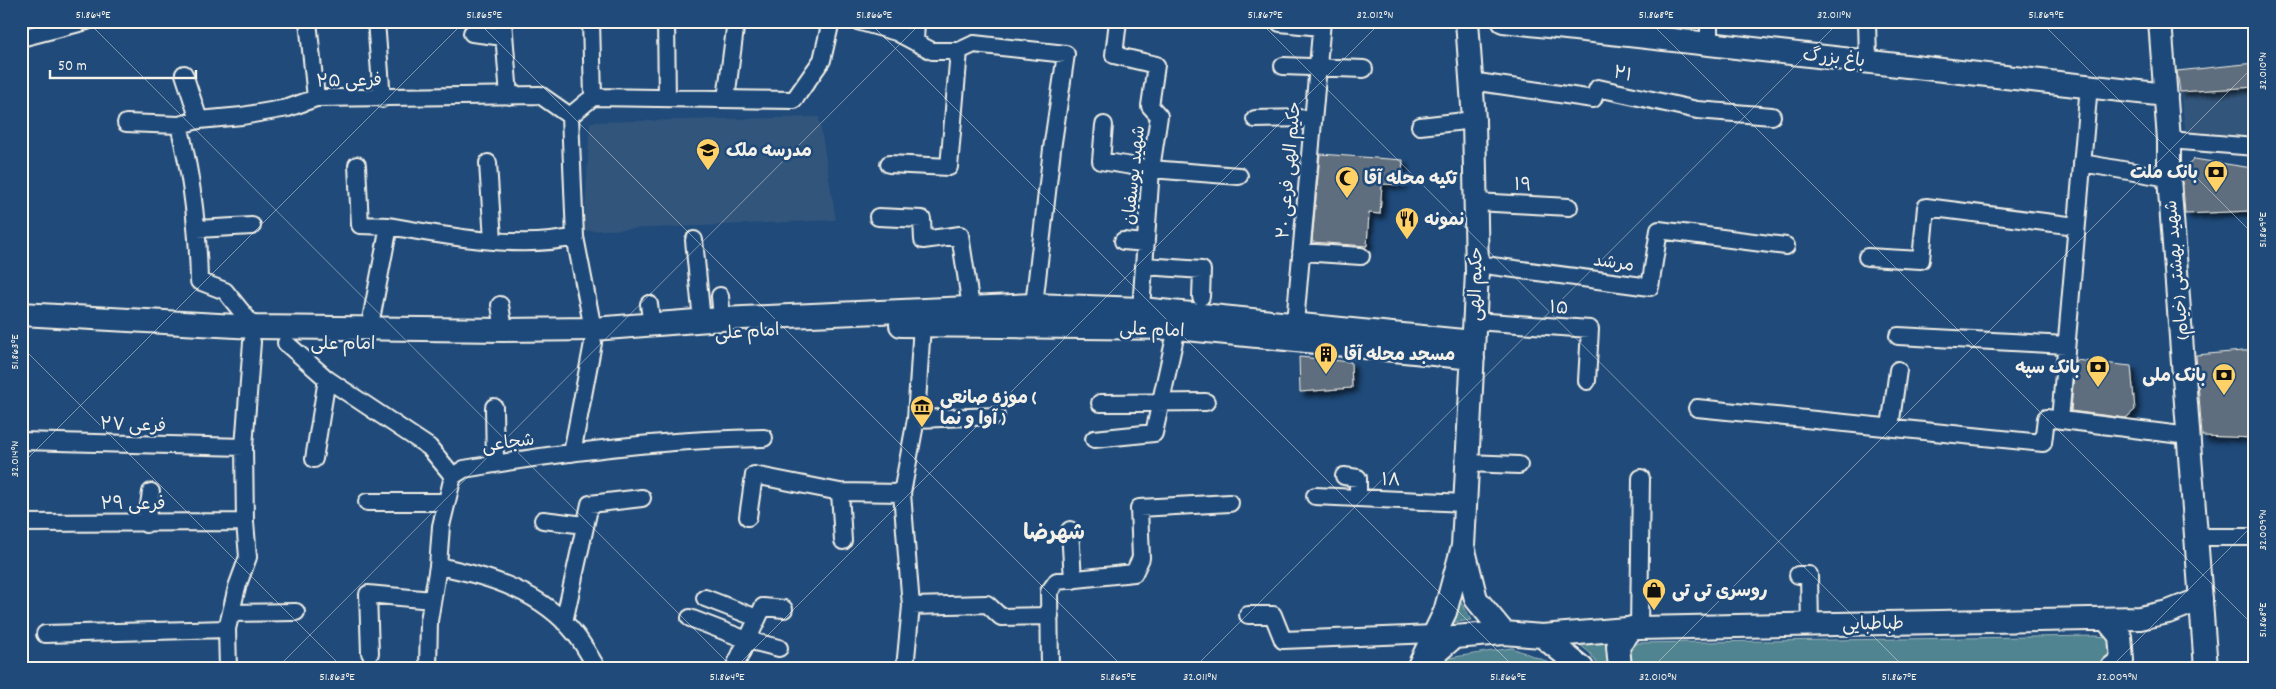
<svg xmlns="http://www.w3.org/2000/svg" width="2276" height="689" viewBox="0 0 2276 689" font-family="Dekko,'Playpen Sans Arabic',sans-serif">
  <defs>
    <filter id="shadow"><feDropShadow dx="4.5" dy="4.5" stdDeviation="2.5" flood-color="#0009"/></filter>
  </defs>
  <rect width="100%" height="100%" fill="#1f4a7a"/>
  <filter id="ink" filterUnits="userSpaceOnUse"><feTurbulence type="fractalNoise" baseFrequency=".02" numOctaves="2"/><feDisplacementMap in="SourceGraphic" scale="10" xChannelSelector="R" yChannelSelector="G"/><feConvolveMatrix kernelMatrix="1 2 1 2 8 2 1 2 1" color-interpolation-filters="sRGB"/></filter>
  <g filter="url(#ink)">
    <path fill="#32557b" d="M 2255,63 L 2255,138 L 2186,133 L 2177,71 Z
      M 819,117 L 836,220 L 584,231 L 590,122 Z"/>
    <path fill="#508490" stroke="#a2babc" d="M 1459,599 L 1472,620 L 1449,623 Z
      M 2096,636 L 2105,637 L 2115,644 L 2117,653 L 2105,664 L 1628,668 L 1629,650 L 1638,643 Z
      M 1574,640 L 1613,644 L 1613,668 L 1600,668 L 1590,653 Z
      M 1512,648 L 1546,661 L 1553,668 L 1441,668 L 1448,658 Z"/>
    <path fill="#5f6e7e" stroke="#f4f1e8" filter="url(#shadow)" d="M 2255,63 L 2255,87 L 2180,92 L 2177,71 Z
      M 1320,154 L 1403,160 L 1401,185 L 1382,184 L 1380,214 L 1369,213 L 1367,246 L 1312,242 Z
      M 2194,159 L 2252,168 L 2250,211 L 2185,214 L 2182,172 Z
      M 2255,350 L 2255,438 L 2202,436 L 2196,355 Z
      M 1299,357 L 1351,362 L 1352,388 L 1300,392 Z
      M 2075,360 L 2131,366 L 2135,410 L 2126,418 L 2071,411 Z"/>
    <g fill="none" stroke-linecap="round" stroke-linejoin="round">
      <g stroke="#f4f1e8" stroke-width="20">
        <path id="street" d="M 308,21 L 316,98
          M 376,21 L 382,99
          M 503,21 L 509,96
          M 591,21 L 593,97
          M 666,21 L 667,98
          M 857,21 L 896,32 L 932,51 L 959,51
          M 1118,21 L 1114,55 L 1156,65 L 1150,106 L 1159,116 L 1151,169 L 1141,309
          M 1280,21 L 1280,23 L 1321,27
          M 1709,21 L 1709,44
          M 1867,21 L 1868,61
          M 472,33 L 504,37
          M 21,38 L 87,21
          M 915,42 L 916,21
          M 1283,66 L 1364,69
          M 184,74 L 199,120
          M 1471,81 L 1593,99 L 1598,88 L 1697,110 L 1772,116
          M 726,99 L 736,21
          M 1255,119 L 1312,118
          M 126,123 L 179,125 L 199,120 L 242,116 L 288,108 L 316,98 L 540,95 L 570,116
          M 179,125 C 192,177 198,228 199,281 L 225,291 L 254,327
          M 1104,125 L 1101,161 L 1151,169 L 1239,176
          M 1420,126 L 1474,120
          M 2169,140 L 2255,147
          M 488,163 L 493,240
          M 2082,163 L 2169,178
          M 889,164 L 949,167 L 959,51 L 974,44 L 1066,54 L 1052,149 L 1034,305
          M 357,165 L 360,225 L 389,226
          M 1475,202 L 1569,207
          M 878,217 L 922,219 L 923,240 L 960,235 L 971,307
          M 197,229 L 252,226
          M 575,237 L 593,329
          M 694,240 L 702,321
          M 1123,241 L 1146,243
          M 1301,252 L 1361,256
          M 1867,257 L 1921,260 L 1926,207 L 2076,226
          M 1477,264 L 1650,287 L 1659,230 L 1786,246
          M 1145,266 L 1202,270 L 1201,297
          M 720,296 L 722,319
          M 649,304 L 652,326
          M 500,305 L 504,330
          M 1474,321 L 1590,329 L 1587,381
          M 1295,323 L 1322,21
          M 369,330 L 389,226 C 444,236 521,250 575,237 L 570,116 L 593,97 L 794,100 L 822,60 L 831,21
          M 1898,336 L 2066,345
          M 286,343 L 327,379 L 429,447 L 453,476
          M 1100,403 L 1206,402
          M 494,407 L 495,464
          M 1697,408 L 2043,443 L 2046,418 L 2189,436
          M 916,419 L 996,416
          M 2060,420 L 2089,85
          M 1890,427 L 1898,370
          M 1094,439 L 1154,433 L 1177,328
          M 21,441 L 244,447
          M 572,453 L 593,343
          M 314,459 L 327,379
          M 1467,463 L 1519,465
          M 1344,476 L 1358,478 L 1358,498
          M 840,492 L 843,541
          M 1315,496 L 1465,503
          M 367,502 L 445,502
          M 748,517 L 754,475 L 840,492 L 902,493
          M 543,520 L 585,525
          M 21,523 L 245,522
          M 146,524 L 151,492
          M 1070,530 L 1073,580
          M 2196,537 L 2255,537
          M 438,566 C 489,576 543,592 576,635 C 584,645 590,657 597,668
          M 1798,575 L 1809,575 L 1810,625
          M 705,598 L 757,618
          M 911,606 L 987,604 L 1001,617 L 1050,616
          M 231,613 L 296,612
          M 1248,615 L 1273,615 L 1283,640 L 1434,634
          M 690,618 L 747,640 L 779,648
          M 564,622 L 590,504 L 642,498
          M 1639,628 L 1641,478
          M 45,634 L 227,629
          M 370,653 L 368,594 L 432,600
          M 228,668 L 227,629 L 237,587 L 248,557 L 245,522 L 244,447 L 252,342
          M 428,668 L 429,621 L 438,566 L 441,526 L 453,476 L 464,469 C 563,452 664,439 764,438
          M 734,668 L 763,607 L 784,609
          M 905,668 L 911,606 L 902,493 L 916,419 L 922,324
          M 1050,668 L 1049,592 L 1057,581 L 1134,573 L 1141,558 L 1139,508 L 1230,503"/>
      </g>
      <g stroke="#f4f1e8" stroke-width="26">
        <path id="secondary" d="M 1503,21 L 2166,95
          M 2160,21 L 2169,140 L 2169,178 L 2206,668
          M 21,314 L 254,327 L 504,330 L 593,329 L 722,319 L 1034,305 L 1141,309 L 1473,342
          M 901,325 L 1177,328 L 1473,358
          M 1463,546 L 1477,272 L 1474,120 L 1467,21
          M 2106,619 L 2120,636 L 2122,660 L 2112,668
          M 1542,636 L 1639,628 L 2140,618 L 2168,612 L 2201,599
          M 1424,663 L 1454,637 L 1504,633 L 1542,636 L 1582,668
          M 1418,668 L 1445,612 L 1463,546 L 1476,599 L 1504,633
          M 1620,668 L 1618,646 L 1632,628"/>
      </g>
      <use href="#street" stroke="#1f4a7a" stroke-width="16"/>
      <use href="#secondary" stroke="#1f4a7a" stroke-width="22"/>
    </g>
  </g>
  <path fill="none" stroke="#f4f1e8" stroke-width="1" stroke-opacity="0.45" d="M 87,21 L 733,668M 477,21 L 1124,668M 868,21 L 1515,668M 1259,21 L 1905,668M 1649,21 L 2255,627M 2040,21 L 2255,236M 21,346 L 343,668M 21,465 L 465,21M 277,668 L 923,21M 735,668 L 1382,21M 1194,668 L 1840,21M 1652,668 L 2255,65M 2110,668 L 2255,523"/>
  <defs>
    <g id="school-pin" transform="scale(1.25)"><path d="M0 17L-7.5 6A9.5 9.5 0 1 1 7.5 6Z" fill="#ffd166" stroke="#1f4a7a"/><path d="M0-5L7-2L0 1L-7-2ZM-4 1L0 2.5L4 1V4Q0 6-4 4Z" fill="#111"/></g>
    <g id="bank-pin" transform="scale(1.25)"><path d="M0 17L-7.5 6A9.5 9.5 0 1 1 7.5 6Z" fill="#ffd166" stroke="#1f4a7a"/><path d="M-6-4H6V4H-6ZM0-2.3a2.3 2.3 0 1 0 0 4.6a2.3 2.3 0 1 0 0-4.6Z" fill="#111"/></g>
    <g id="mosque-pin" transform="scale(1.25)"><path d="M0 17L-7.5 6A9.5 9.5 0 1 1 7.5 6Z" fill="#ffd166" stroke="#1f4a7a"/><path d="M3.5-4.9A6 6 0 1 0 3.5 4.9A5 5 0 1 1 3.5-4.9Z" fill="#111"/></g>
    <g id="restaurant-pin" transform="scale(1.25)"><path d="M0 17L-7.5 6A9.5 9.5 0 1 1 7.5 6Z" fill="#ffd166" stroke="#1f4a7a"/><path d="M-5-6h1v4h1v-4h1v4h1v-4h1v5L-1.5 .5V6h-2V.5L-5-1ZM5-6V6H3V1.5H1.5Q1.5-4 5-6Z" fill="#111"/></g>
    <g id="building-pin" transform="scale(1.25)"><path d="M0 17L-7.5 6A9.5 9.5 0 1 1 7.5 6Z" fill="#ffd166" stroke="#1f4a7a"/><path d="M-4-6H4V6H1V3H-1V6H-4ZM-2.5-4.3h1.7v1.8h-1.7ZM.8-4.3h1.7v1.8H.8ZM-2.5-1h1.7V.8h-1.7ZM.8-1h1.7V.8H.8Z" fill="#111"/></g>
    <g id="museum-pin" transform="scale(1.25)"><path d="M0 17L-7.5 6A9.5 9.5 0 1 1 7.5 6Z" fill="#ffd166" stroke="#1f4a7a"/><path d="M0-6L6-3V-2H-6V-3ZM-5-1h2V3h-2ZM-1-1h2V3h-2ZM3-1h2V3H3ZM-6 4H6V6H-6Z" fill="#111"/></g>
    <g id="shop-pin" transform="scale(1.25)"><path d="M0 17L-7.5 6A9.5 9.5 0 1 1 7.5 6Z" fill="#ffd166" stroke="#1f4a7a"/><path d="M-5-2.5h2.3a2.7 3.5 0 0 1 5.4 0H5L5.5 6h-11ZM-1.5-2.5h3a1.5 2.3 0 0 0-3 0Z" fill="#111"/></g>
  </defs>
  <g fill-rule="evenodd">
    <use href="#school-pin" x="708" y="150"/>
    <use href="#bank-pin" x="2216" y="172"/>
    <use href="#mosque-pin" x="1347" y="178"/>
    <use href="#restaurant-pin" x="1407" y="219"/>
    <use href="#building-pin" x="1326" y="354"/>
    <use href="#bank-pin" x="2098" y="367"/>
    <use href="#bank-pin" x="2224" y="375"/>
    <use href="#museum-pin" x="922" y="407"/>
    <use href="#shop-pin" x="1654" y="590"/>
  </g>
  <g text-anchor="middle" stroke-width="5" stroke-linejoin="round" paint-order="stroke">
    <g font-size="18" fill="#f4f1e8" stroke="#1f4a7a">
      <text transform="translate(1834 57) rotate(6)" y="6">باغ بزرگ</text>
      <text transform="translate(1623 73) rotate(13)" y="6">۲۱</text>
      <text transform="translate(349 80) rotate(-1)" y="6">فرعی ۲۵</text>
      <text transform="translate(1288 170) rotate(-85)" y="6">حکیم الهی فرعی ۲۰</text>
      <text transform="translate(1133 175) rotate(-84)" y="6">شهید یوسفیان</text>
      <text transform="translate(1523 184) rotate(3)" y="6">۱۹</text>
      <text transform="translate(1614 262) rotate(8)" y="6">مرشد</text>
      <text transform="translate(2176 270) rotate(-95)" y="6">شهید بهشتی (خیام)</text>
      <text transform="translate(1475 284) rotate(-89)" y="6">حکیم الهی</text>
      <text transform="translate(1559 307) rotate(4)" y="6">۱۵</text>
      <text transform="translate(1152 329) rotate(2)" y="6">امام علی</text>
      <text transform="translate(747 331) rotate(-4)" y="6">امام علی</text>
      <text x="343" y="349">امام علی</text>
      <text transform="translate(133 424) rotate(2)" y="6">فرعی ۲۷</text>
      <text transform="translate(508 442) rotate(-8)" y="6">شجاعی</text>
      <text transform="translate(1391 479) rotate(2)" y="6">۱۸</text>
      <text x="133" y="509">فرعی ۲۹</text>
      <text transform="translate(1873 623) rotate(-1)" y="6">طباطبایی</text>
    </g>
    <g font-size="18" font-weight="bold" fill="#f4f1e8" stroke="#1f4a7a" text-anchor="start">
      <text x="726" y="156">مدرسه ملک</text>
      <text x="2198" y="178" text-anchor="end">بانک ملت</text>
      <text x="1364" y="184">تکیه محله آقا</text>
      <text x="1424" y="225">نمونه</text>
      <text x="1344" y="360">مسجد محله آقا</text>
      <text x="2080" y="373" text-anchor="end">بانک سپه</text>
      <text x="2206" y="381" text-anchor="end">بانک ملی</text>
      <text x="940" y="403">موزه صانعی (<tspan x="940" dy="21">آوا و نما )</tspan></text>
      <text x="1672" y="596">روسری تی تی</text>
    </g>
    <g font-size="22" font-weight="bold" fill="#f4f1e8" stroke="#1f4a7a">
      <text x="1054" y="539">شهرضا</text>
    </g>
  </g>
  <rect width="2276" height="689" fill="none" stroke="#1f4a7a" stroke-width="55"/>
  <path d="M50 70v8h146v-8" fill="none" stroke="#f4f1e8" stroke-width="2.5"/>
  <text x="58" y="70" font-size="15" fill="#f4f1e8" stroke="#1f4a7a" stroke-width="4" paint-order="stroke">50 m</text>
  <rect x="28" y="28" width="2220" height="634" fill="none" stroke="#f4f1e8" stroke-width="2"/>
  <g font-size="12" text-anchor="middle" fill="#f4f1e8">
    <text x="93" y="18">51.864°E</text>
    <text x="484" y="18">51.865°E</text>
    <text x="874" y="18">51.866°E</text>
    <text x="1265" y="18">51.867°E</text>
    <text x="1375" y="18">32.012°N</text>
    <text x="1656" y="18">51.868°E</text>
    <text x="1834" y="18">32.011°N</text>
    <text x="2046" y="18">51.869°E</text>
    <text transform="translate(2262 71) rotate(-90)" y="4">32.010°N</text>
    <text transform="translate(2262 230) rotate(-90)" y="4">51.869°E</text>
    <text transform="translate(14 352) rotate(-90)" y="4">51.863°E</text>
    <text transform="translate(14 459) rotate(-90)" y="4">32.014°N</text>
    <text transform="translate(2262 530) rotate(-90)" y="4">32.009°N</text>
    <text transform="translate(2262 620) rotate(-90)" y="4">51.868°E</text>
    <text x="337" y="680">51.863°E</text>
    <text x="727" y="680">51.864°E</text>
    <text x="1118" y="680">51.865°E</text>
    <text x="1200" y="680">32.011°N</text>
    <text x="1508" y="680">51.866°E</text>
    <text x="1658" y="680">32.010°N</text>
    <text x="1899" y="680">51.867°E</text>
    <text x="2117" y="680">32.009°N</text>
  </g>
</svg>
